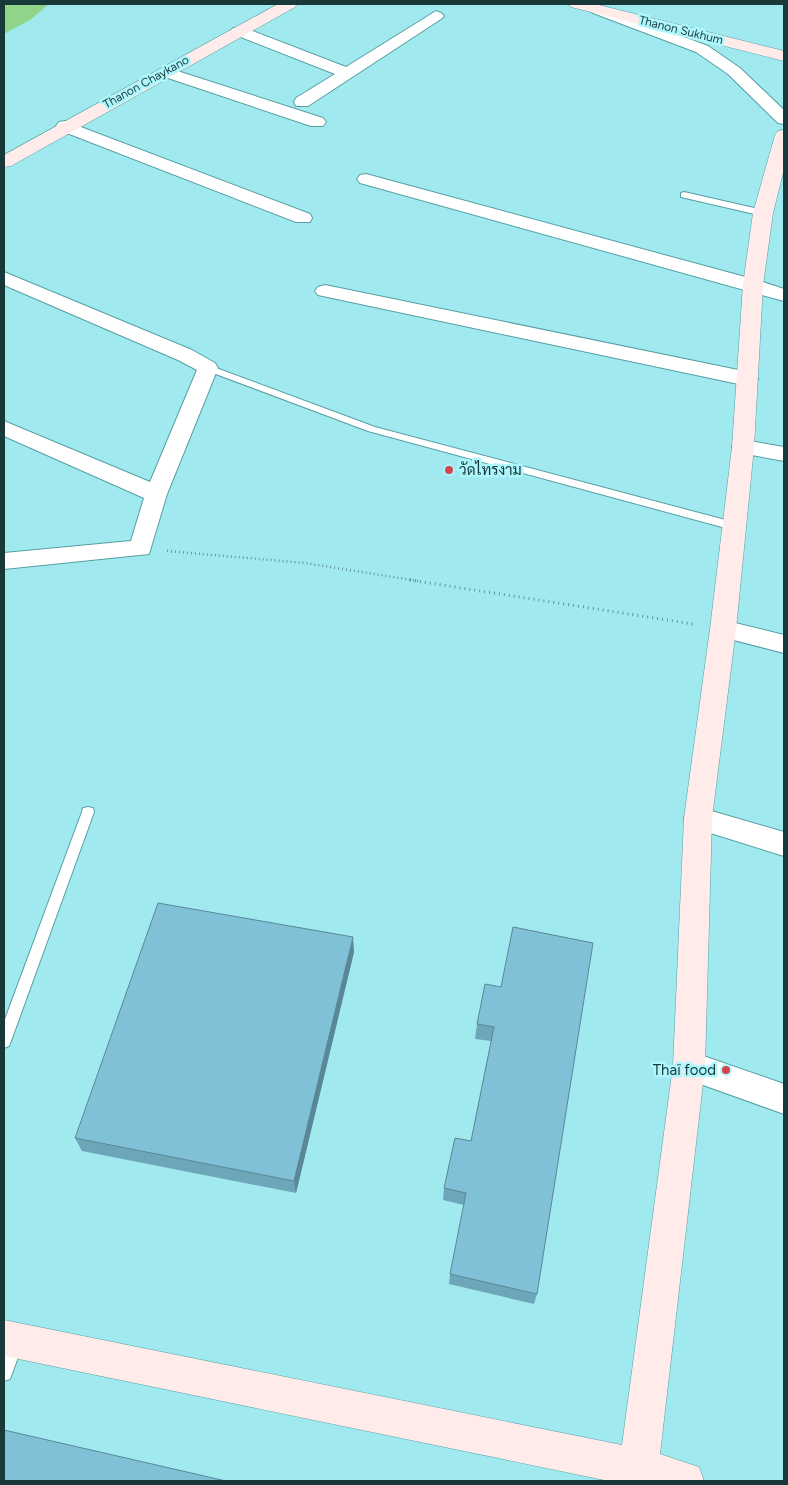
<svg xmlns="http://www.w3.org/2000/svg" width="788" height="1485" viewBox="0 0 788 1485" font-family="Figtree,Sarabun,sans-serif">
  <rect width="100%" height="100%" fill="#a0eaef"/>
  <path fill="#90d489" d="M 4,4 L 49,4 L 30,20 L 4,34 Z"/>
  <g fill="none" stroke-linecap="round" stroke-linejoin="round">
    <g stroke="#569fa4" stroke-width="2">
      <path id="lane" d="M 684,192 L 763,210 L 767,213 L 763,216 L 681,197 L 681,193 Z
        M 208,365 L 375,427 L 733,522 L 738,526 L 733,530 L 368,431 L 205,370 L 203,368 Z
        M 88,807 L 93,808 L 94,812 L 11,1041 L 9,1046 L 4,1048 L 4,1022 L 82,812 L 83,808 Z
        M 16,1333 L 22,1335 L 24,1341 L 10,1379 L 4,1381 L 4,1351 L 10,1335 Z"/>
    </g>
    <g stroke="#569fa4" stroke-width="2">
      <path id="street" d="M 598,5 L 708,46 L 740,68 L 784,110 L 784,124 L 778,123 L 728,74 L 696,52 L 593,13 L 590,10 Z
        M 436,11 L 441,13 L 444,16 L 441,19 L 308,106 L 296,106 L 294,102 L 296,98 L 335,74 L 233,34 L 231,31 L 233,28 L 245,28 L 346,67 Z
        M 165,67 L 323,118 L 326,122 L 323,126 L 311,126 L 159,75 L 157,72 Z
        M 65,121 L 310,214 L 312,218 L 310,222 L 296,222 L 59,130 L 56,126 L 59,122 Z
        M 366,174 L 760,281 L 784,289 L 784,301 L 360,183 L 357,179 L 360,175 Z
        M 4,272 L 192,350 L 215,363 L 218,368 L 167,494 L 149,554 L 4,569 L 4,553 L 131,541 L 144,498 L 4,436 L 4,421 L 150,482 L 197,370 L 178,360 L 4,285 Z
        M 325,285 L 748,372 L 755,374 L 758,379 L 755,384 L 748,386 L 318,295 L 315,291 L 318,287 Z
        M 743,440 L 784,447 L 784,461 L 735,452 L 732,447 L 735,442 Z
        M 723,620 L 784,635 L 784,653 L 714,635 L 711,629 L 714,623 Z
        M 698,807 L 784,832 L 784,856 L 688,826 L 684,818 L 688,810 Z
        M 689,1051 L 784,1084 L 784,1114 L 678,1076 L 673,1066 L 678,1056 Z"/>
    </g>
    <g stroke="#569fa4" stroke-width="1">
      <path id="secondary" d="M 278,4 L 297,4 L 295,7 L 11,166 L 4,167 L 4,155 Z
        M 569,4 L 595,4 L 784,51 L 784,61 L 571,7 Z
        M 784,130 L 784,169 L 773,213 L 763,285 L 754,447 L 736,629 L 712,818 L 705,1066 L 660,1454 L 699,1467 L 704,1481 L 609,1481 L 4,1356 L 4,1320 L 622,1445 L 673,1066 L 684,818 L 710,629 L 732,447 L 743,285 L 753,213 L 775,135 L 778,131 Z"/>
    </g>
    <path stroke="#609599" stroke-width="2.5" stroke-dasharray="1 3" stroke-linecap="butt" d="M 167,551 L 305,563 L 418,581"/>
    <path stroke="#609599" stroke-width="3" stroke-dasharray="1 4" stroke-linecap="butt" d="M 410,580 L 693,624"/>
    <use href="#lane" fill="#fff" fill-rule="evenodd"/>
    <use href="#street" fill="#fff" fill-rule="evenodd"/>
    <use href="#secondary" fill="#ffebe9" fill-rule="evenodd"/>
  </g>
  <path fill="#6ea6b9" d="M 354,952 L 296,1193 L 82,1151 L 75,1138 Z
    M 501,987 L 537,1294 L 534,1304 L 449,1284 L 450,1274 L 464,1205 L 443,1200 L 444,1188 L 471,1141 L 491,1041 L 475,1039 L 477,1024 Z"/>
  <path fill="#5a8796" d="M 353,937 L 354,952 L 296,1193 L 294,1181 Z"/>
  <path fill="#80c1d7" stroke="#5a8796" d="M 158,903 L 353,937 L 294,1181 L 75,1138 Z
    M 513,927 L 593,943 L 537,1294 L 450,1274 L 466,1193 L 444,1188 L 455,1138 L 471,1141 L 494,1027 L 477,1024 L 485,984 L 501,987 Z
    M 4,1430 L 226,1481 L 4,1481 Z"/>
  <g fill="#d4444a" stroke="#adf7fd" stroke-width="2">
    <circle cx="449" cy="470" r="5"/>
    <circle cx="726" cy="1070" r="5"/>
  </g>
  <g text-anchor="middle" stroke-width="5" stroke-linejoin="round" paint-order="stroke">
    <g font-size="12" fill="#19383a" stroke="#adf7fd">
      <text transform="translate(681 30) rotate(14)" y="4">Thanon Sukhum</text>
      <text transform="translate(146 82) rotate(-29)" y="4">Thanon Chaykano</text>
    </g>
    <g font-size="15" fill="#19383a" stroke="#adf7fd" text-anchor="start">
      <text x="459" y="475">วัดไทรงาม</text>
      <text x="716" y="1075" text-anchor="end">Thaï food</text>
    </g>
  </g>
  <rect width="788" height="1485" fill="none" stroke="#19383a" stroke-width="10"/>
</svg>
